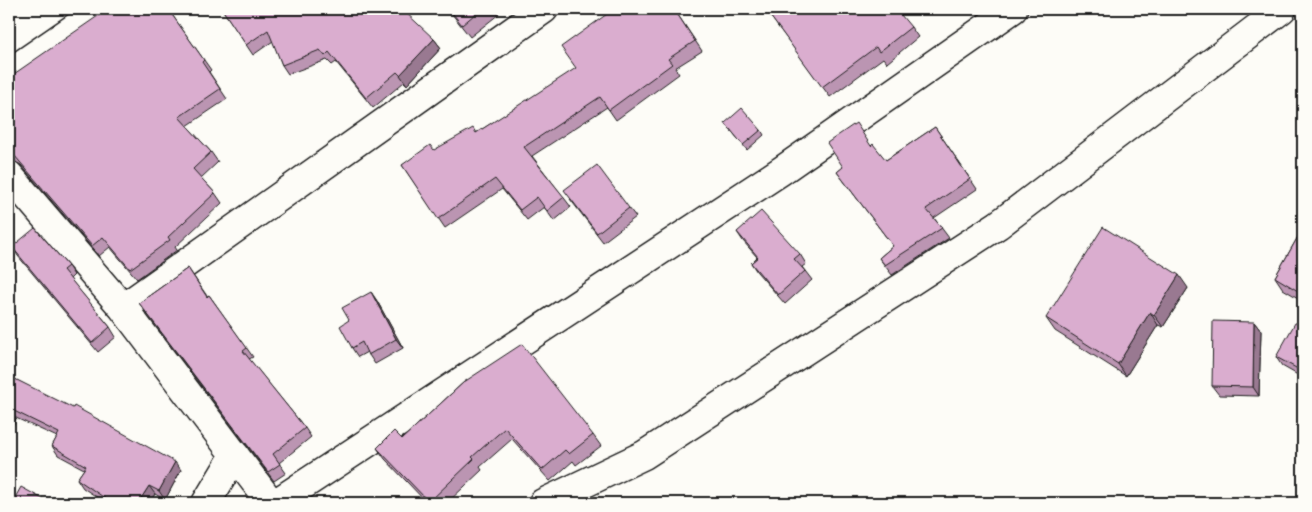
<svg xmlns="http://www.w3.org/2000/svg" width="1312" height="512" viewBox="0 0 1312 512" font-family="Pangolin,sans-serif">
  <rect width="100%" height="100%" fill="#fdfcf7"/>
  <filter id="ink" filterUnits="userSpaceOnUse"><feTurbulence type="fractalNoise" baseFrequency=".02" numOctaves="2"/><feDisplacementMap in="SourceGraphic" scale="10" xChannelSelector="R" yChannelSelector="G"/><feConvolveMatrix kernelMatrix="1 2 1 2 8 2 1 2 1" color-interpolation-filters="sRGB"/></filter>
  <g filter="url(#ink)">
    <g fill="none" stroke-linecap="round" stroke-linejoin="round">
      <g stroke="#1c1c1c" stroke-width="31">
        <path id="minor" d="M 9,73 L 102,9
          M 9,175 L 123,308 L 271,503
          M 123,308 L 544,9
          M 206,503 L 235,455
          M 276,503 L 781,171 L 1013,9
          M 543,503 L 644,455 L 998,225 L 1282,9"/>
      </g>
      <use href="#minor" stroke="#fdfcf7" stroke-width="28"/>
    </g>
    <path fill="#bb95b2" stroke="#1c1c1c" d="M 168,9 L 211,70 L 209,72 L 227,99 L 187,126 L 211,152 L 218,162 L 201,178 L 215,193 L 222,203 L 175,247 L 177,250 L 137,279 L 110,247 L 99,256 L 21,165 L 12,160 L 9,155 L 9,77 Z
      M 222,9 L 434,39 L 441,48 L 407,85 L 404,82 L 373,108 L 336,62 L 332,65 L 327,60 L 288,74 L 282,65 L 273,41 L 253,55 Z
      M 448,9 L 495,9 L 499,14 L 470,37 Z
      M 674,9 L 702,51 L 675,68 L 679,74 L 616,120 L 607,107 L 532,156 L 571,207 L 554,221 L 544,207 L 527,220 L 502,189 L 445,228 L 402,165 L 476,133 Z
      M 765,9 L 911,27 L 918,37 L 887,63 L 883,58 L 830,97 Z
      M 725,123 L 761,130 L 764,135 L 747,150 Z
      M 935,127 L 977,189 L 934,218 L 949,238 L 892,275 L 879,258 L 893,246 L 837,172 L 871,146 L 886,160 Z
      M 570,199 L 629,208 L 636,217 L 603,242 Z
      M 1303,228 L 1303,301 L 1283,289 L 1275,277 Z
      M 737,232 L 800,254 L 806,264 L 802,267 L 812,280 L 785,304 L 757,272 L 751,263 L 757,257 L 743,241 Z
      M 12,247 L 68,266 L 74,275 L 70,279 L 110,327 L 116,337 L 98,352 L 18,256 Z
      M 188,268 L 207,296 L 209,295 L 253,357 L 249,359 L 305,428 L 311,437 L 279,463 L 286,473 L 274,481 L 139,303 Z
      M 1188,288 L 1163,327 L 1158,325 L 1126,376 L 1055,331 L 1046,318 Z
      M 371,292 L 377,301 L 403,348 L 375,364 L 367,352 L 358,357 L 352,348 L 349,320 Z
      M 1254,322 L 1261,331 L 1259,396 L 1219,395 L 1212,386 Z
      M 1303,323 L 1303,378 L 1282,366 L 1276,357 Z
      M 9,376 L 181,470 L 165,500 L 155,494 L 149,503 L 106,503 L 83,488 L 77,479 L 84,469 L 58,455 L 52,446 L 57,437 L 16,418 L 9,435 Z
      M 464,382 L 593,435 L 601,446 L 576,465 L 573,461 L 550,481 L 512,439 L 480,467 L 482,470 L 447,503 L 427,503 L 385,459 L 377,448 L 402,439 Z"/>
    <path fill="#997991" stroke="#1c1c1c" d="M 434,39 L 441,48 L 407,85 L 400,75 Z
      M 1179,275 L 1188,288 L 1163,327 L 1154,315 Z
      M 371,292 L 377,301 L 403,348 L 396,339 Z
      M 1150,312 L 1158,325 L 1126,376 L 1118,364 Z
      M 1254,322 L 1261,331 L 1259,396 L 1253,387 Z
      M 1303,361 L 1303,377 L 1298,369 Z
      M 10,409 L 16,418 L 9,435 L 9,412 Z
      M 175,462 L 181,470 L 165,500 L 159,491 Z
      M 149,486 L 155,494 L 149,503 L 138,503 Z"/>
    <path fill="#daadcf" stroke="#1c1c1c" d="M 108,9 L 168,9 L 204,60 L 202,62 L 220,89 L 179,117 L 211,152 L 193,169 L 215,193 L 168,237 L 170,240 L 130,269 L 103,237 L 92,246 L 14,155 L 9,152 L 9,77 L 11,76 Z
      M 222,9 L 402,9 L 434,39 L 400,75 L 397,72 L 366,98 L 329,52 L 325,56 L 320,50 L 282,65 L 268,30 L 246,45 Z
      M 449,9 L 481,9 L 462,25 Z
      M 614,9 L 674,9 L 695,41 L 668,59 L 672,64 L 609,110 L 600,97 L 524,147 L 564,197 L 547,211 L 537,197 L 520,210 L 495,179 L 438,219 L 402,165 L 430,145 L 434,150 L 473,128 L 476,133 L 576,68 L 561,47 Z
      M 765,9 L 896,9 L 911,27 L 879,52 L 876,47 L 822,87 Z
      M 742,108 L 761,130 L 743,145 L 725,123 Z
      M 856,123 L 871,146 L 873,144 L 886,160 L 935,127 L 970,179 L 926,209 L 942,228 L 885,265 L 879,258 L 893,246 L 837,172 L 843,167 L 827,143 Z
      M 597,165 L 629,208 L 597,233 L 564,190 Z
      M 761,211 L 800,254 L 794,259 L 805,271 L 778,295 L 751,263 L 758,257 L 737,232 Z
      M 1103,227 L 1179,275 L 1154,315 L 1150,312 L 1118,364 L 1046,318 Z
      M 35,228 L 68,266 L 63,270 L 110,327 L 92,343 L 12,247 Z
      M 1303,228 L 1303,294 L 1275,277 Z
      M 188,268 L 207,297 L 209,295 L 247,348 L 243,351 L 305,428 L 273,454 L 280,464 L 268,472 L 139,303 Z
      M 371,292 L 396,339 L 368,355 L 362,342 L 352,348 L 340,326 L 349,320 L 342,308 Z
      M 1213,321 L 1254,322 L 1253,387 L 1212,386 Z
      M 1295,323 L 1303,323 L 1303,361 L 1298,369 L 1276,357 Z
      M 522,344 L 593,435 L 569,454 L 565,450 L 542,470 L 505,428 L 472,457 L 474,459 L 429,502 L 377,448 L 394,431 L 402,439 L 464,382 Z
      M 9,376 L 73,408 L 74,406 L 175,462 L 159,491 L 149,486 L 138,503 L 107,503 L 109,501 L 77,479 L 86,466 L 52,446 L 59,433 L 10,409 L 9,412 Z
      M 21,487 L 50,503 L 12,503 Z"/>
  </g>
  <rect width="1312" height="512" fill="none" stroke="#fdfcf7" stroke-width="30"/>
  <rect x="15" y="15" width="1282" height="482" fill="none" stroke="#1c1c1c" stroke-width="2" filter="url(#ink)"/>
</svg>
